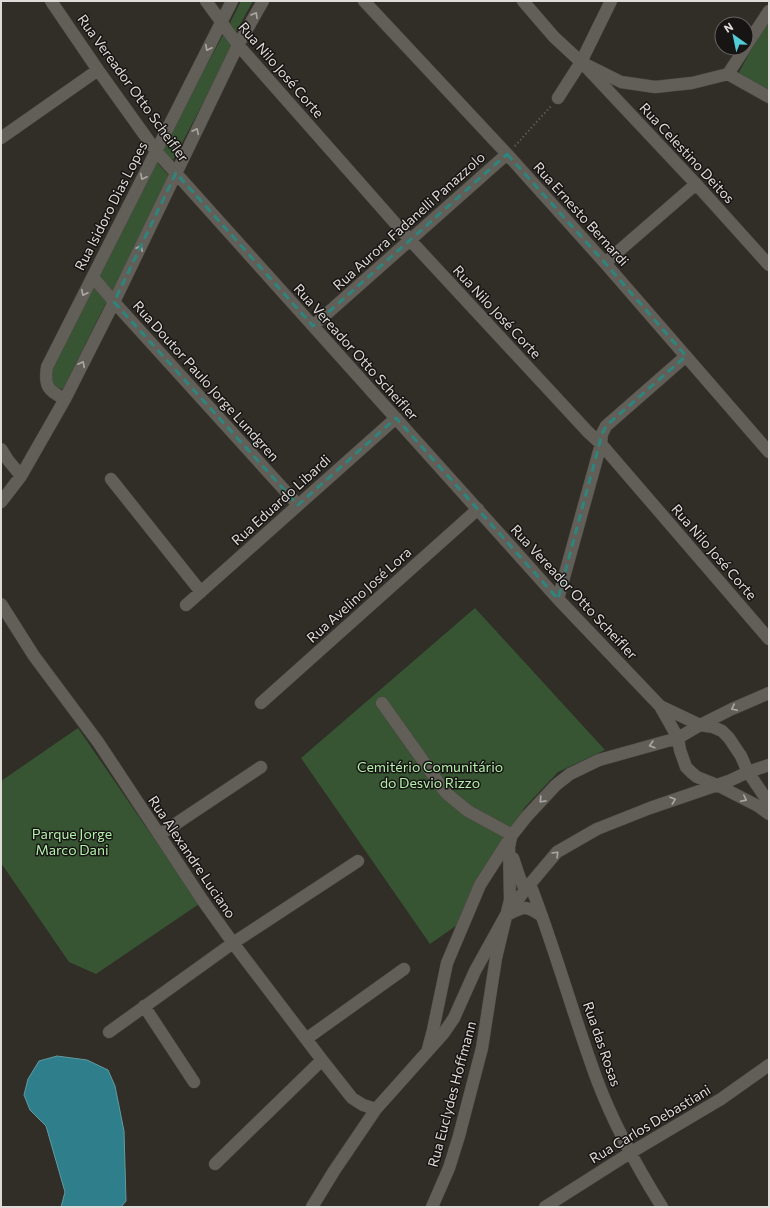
<svg xmlns="http://www.w3.org/2000/svg" width="770" height="1208" viewBox="0 0 770 1208" font-family="Commissioner,sans-serif">
  <rect width="100%" height="100%" fill="#312d27"/>
  <path fill="#375533" d="M 241,1 L 253,1 L 236,32 L 230,23 Z
    M 767,21 L 769,27 L 769,92 L 738,74 Z
    M 224,33 L 232,48 L 173,160 L 161,151 Z
    M 154,159 L 170,177 L 113,292 L 96,276 Z
    M 92,286 L 107,301 L 63,389 L 54,388 L 49,366 Z
    M 475,608 L 605,750 L 558,772 L 525,807 L 505,837 L 457,925 L 430,944 L 301,758 Z
    M 78,728 L 199,904 L 96,974 L 69,962 L 1,863 L 1,781 Z"/>
  <path fill="#2e7e8b" stroke="#639aa2" d="M 57,1056 L 87,1060 L 108,1070 L 115,1086 L 124,1131 L 126,1201 L 121,1207 L 61,1207 L 65,1192 L 46,1126 L 30,1110 L 24,1095 L 28,1079 L 39,1061 Z"/>
  <g fill="none" stroke-linecap="round" stroke-linejoin="round">
    <g stroke="#4c4844" stroke-width="13">
      <path id="minor" d="M 51,1 L 98,70 L 156,151 L 558,599 L 660,706 L 678,738 L 680,750 L 686,767 L 692,773 L 697,777 L 717,785 L 758,806 L 769,814
        M 206,1 L 238,45 L 410,240 L 588,432 L 601,444 L 769,639
        M 364,1 L 507,154 L 605,263 L 769,452
        M 523,1 L 554,37 L 581,62 L 621,82 L 655,87 L 692,83 L 728,74 L 769,97
        M 746,46 L 769,11
        M 587,68 L 696,184 L 769,265
        M 728,74 L 745,48
        M 558,98 L 581,62 L 611,1
        M 1,138 L 98,70
        M 605,263 L 696,184
        M 93,277 L 114,302 L 298,505
        M 313,326 L 507,154
        M 65,399 C 48,391 44,386 47,367 L 232,1
        M 1,449 L 8,460 L 21,476 L 65,399 L 114,302 L 238,45 L 263,1
        M 111,479 L 201,592
        M 1,502 L 21,476
        M 558,599 L 601,444 L 602,434 L 606,426 L 686,356
        M 1,604 L 34,656 L 98,742 L 203,901 L 233,943 L 322,1060 L 352,1098 L 363,1105 L 376,1109
        M 186,605 L 396,418
        M 261,703 L 478,509
        M 382,703 L 446,793 L 468,811 L 512,835
        M 660,706 L 700,725 L 713,727 L 722,731 L 729,738 L 741,756 L 748,772 L 769,803
        M 159,835 L 261,767
        M 513,858 L 519,876 L 525,890
        M 530,884 C 555,948 573,1015 597,1080 C 614,1125 637,1167 662,1207
        M 507,915 C 525,906 525,905 542,916
        M 144,1006 L 194,1082
        M 109,1032 L 233,943 L 358,861
        M 306,1039 L 404,969
        M 428,1049 L 433,1030 L 447,963 L 480,885 L 512,835 L 527,816 L 556,785 L 570,774 L 599,760 L 678,738 L 700,725 L 732,709 L 769,693
        M 215,1164 L 322,1060
        M 312,1207 L 334,1171 L 376,1109 L 443,1034 L 454,1018 L 475,971 L 506,915 L 525,890 L 557,852 L 597,829 L 650,808 L 729,781 L 748,772 L 769,765
        M 432,1207 L 449,1168 L 459,1136 L 482,1048 L 496,958 L 510,900 L 509,847 L 511,837
        M 545,1207 L 630,1153 L 721,1099 L 769,1065"/>
    </g>
    <path stroke="#6e6a66" stroke-width="2" stroke-dasharray="1 3" stroke-linecap="butt" d="M 515,146 L 551,106"/>
    <use href="#minor" stroke="#625e58" stroke-width="12"/>
  </g>
  <defs><path id="oneway-chevron" d="M-2-3.5L2.5 0L-2 3.5" fill="none" stroke-width="1.6" stroke-linecap="round" stroke-linejoin="round"/></defs>
  <g stroke="#aca9a5">
    <use href="#oneway-chevron" transform="translate(255 15) rotate(-60)"/>
    <use href="#oneway-chevron" transform="translate(208 48) rotate(117)"/>
    <use href="#oneway-chevron" transform="translate(196 131) rotate(-64)"/>
    <use href="#oneway-chevron" transform="translate(143 177) rotate(117)"/>
    <use href="#oneway-chevron" transform="translate(140 248) rotate(-64)"/>
    <use href="#oneway-chevron" transform="translate(84 293) rotate(117)"/>
    <use href="#oneway-chevron" transform="translate(82 364) rotate(-63)"/>
    <use href="#oneway-chevron" transform="translate(734 708) rotate(155)"/>
    <use href="#oneway-chevron" transform="translate(652 745) rotate(164)"/>
    <use href="#oneway-chevron" transform="translate(744 799) rotate(27)"/>
    <use href="#oneway-chevron" transform="translate(542 800) rotate(133)"/>
    <use href="#oneway-chevron" transform="translate(673 800) rotate(-19)"/>
    <use href="#oneway-chevron" transform="translate(556 854) rotate(-45)"/>
  </g>
  <path fill="none" stroke="#2e857e" stroke-width="3" stroke-dasharray="8 5" stroke-linejoin="round" d="M 507,154 L 605,263 L 686,356 L 606,426 L 602,434 L 558,599 L 396,418 L 298,505 L 114,302 L 176,173 L 313,326 Z"/>
  <g text-anchor="middle" stroke-width="3" stroke-linejoin="round" paint-order="stroke">
    <g font-size="14" fill="#dedbd8" stroke="#171513">
      <text transform="translate(281 70) rotate(49)" y="5">Rua Nilo José Corte</text>
      <text transform="translate(133 88) rotate(54)" y="5">Rua Vereador Otto Scheifler</text>
      <text transform="translate(687 153) rotate(47)" y="5">Rua Celestino Deitos</text>
      <text transform="translate(111 206) rotate(-63)" y="5">Rua Isidoro Dias Lopes</text>
      <text transform="translate(581 214) rotate(48)" y="5">Rua Ernesto Bernardi</text>
      <text transform="translate(409 221) rotate(-42)" y="5">Rua Aurora Fadanelli Panazzolo</text>
      <text transform="translate(497 312) rotate(47)" y="5">Rua Nilo José Corte</text>
      <text transform="translate(356 352) rotate(48)" y="5">Rua Vereador Otto Scheifler</text>
      <text transform="translate(206 381) rotate(48)" y="5">Rua Doutor Paulo Jorge Lundgren</text>
      <text transform="translate(281 500) rotate(-42)" y="5">Rua Eduardo Libardi</text>
      <text transform="translate(714 552) rotate(49)" y="5">Rua Nilo José Corte</text>
      <text transform="translate(574 592) rotate(47)" y="5">Rua Vereador Otto Scheifler</text>
      <text transform="translate(359 595) rotate(-42)" y="5">Rua Avelino José Lora</text>
      <text transform="translate(192 857) rotate(56)" y="5">Rua Alexandre Luciano</text>
      <text transform="translate(602 1044) rotate(71)" y="5">Rua das Rosas</text>
      <text transform="translate(452 1094) rotate(-75)" y="5">Rua Euclydes Hoffmann</text>
      <text transform="translate(650 1124) rotate(-31)" y="5">Rua Carlos Debastiani</text>
    </g>
    <g font-size="14" fill="#b4efab" stroke="#171513">
      <text x="430" y="772">Cemitério Comunitário<tspan x="430" dy="16">do Desvio Rizzo</tspan></text>
      <text x="72" y="839">Parque Jorge<tspan x="72" dy="16">Marco Dani</tspan></text>
    </g>
  </g>
  <rect width="770" height="1208" fill="none" stroke="#dedbd8" stroke-width="4"/>
  <g transform="translate(734 36) rotate(327)"><circle r="19" fill="#171513" stroke="#676462"/>
  <path d="M0-3L7 15L0 10L-7 15Z" fill="#52ccd6"/>
  <text y="-6" font-size="11" font-weight="bold" text-anchor="middle" fill="#dedbd8">N</text>
  </g>
</svg>
